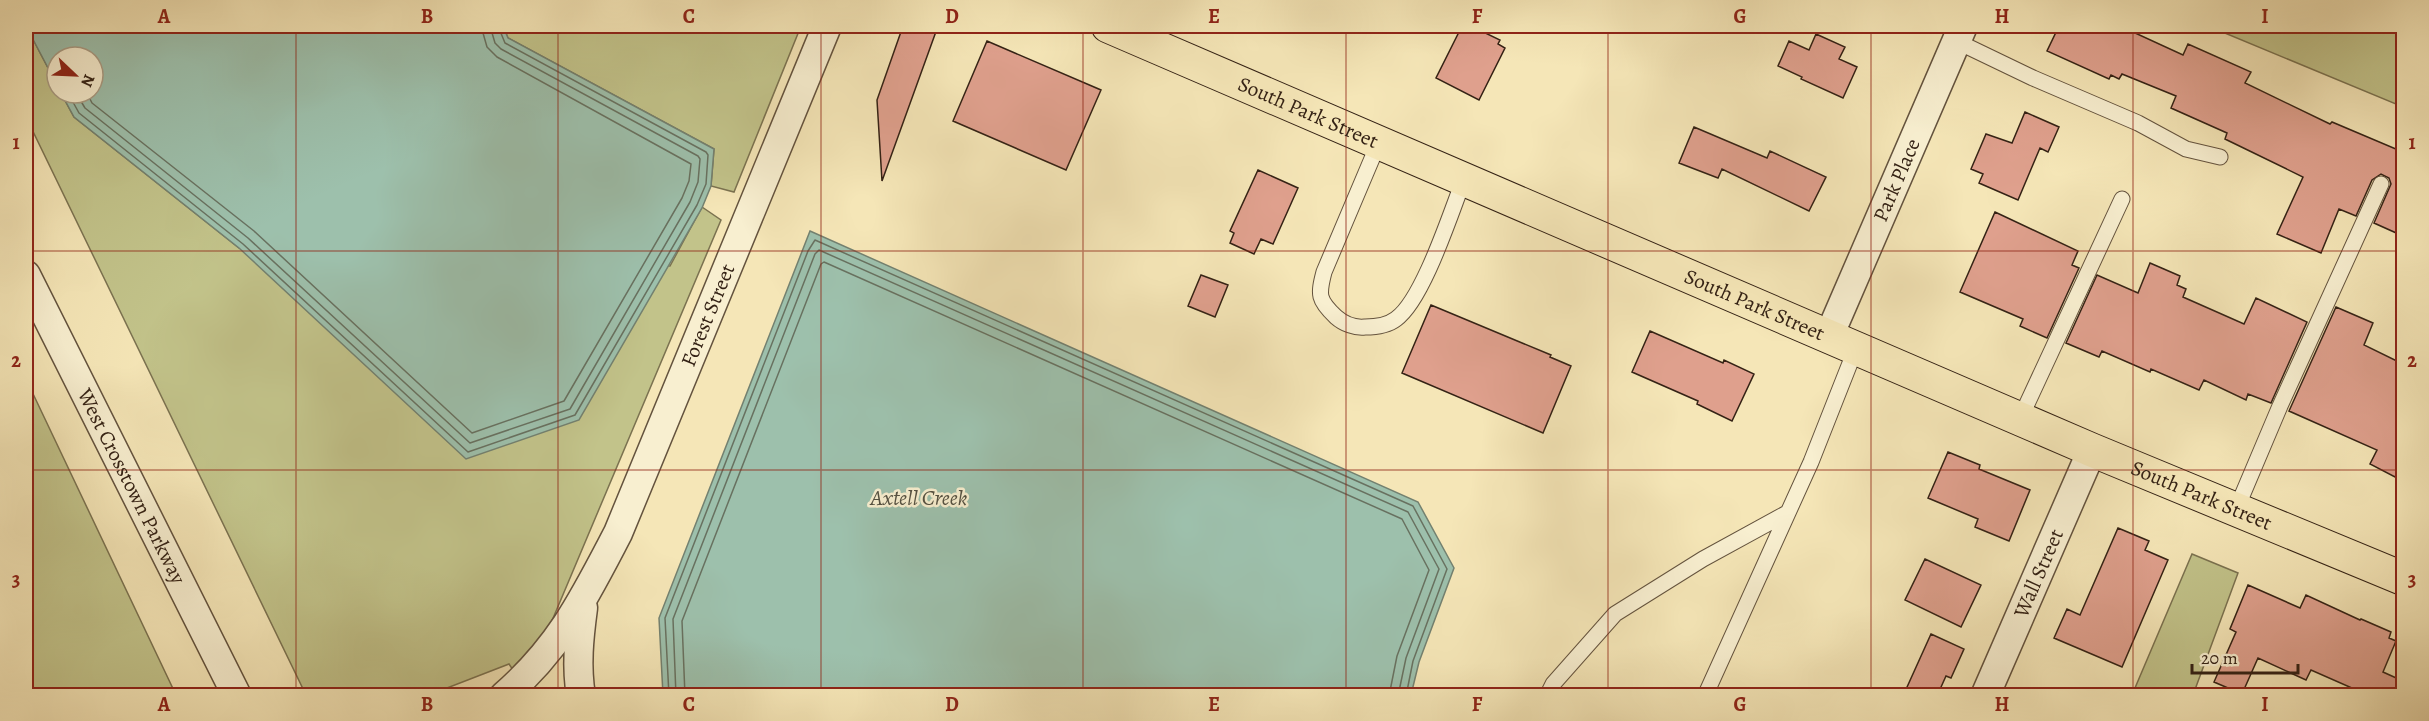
<svg xmlns="http://www.w3.org/2000/svg" width="2429" height="721" viewBox="0 0 2429 721" font-family="Alegreya,serif">
  <rect width="100%" height="100%" fill="#f5e6b7"/>
  <filter id="stains"><feTurbulence type="fractalNoise" baseFrequency=".00333" numOctaves="4"/><feColorMatrix values="0 0 0 0 .2 0 0 0 0 .09 0 0 0 0 .02 0 0 0 .5 -.17"/></filter>
  <radialGradient id="worn" r=".72"><stop offset=".6" stop-color="#630" stop-opacity="0"/><stop offset="1" stop-color="#630" stop-opacity=".3"/></radialGradient>
  <path fill="#c2c38a" stroke="#7b7250" stroke-width="1.5" d="M 26,26 L 57,85 L 57,93 L 61,93 L 74,117 L 239,248 L 670,266 L 702,207 L 721,220 L 543,642 L 515,673 L 509,664 L 429,695 L 306,695 L 26,117 Z
    M 503,26 L 801,26 L 734,192 L 711,186 L 714,149 L 508,38 Z
    M 2208,26 L 2403,26 L 2403,107 Z
    M 26,379 L 176,695 L 26,695 Z
    M 2192,554 L 2238,573 L 2193,695 L 2132,695 Z"/>
  <path fill="#9dc0ac" stroke="#738170" stroke-width="1.5" d="M 26,26 L 503,26 L 508,38 L 714,149 L 711,186 L 702,208 L 579,420 L 466,459 L 239,248 L 74,117 L 61,93 L 93,93 L 93,57 L 57,57 L 57,85 Z
    M 810,231 L 1418,502 L 1454,568 L 1419,662 L 1411,695 L 663,695 L 659,618 Z"/>
  <g fill="none" stroke-linecap="round" stroke-linejoin="round">
    <path stroke="#687160" stroke-width="1.5" d="M 68,93 L 79,113 L 243,244 L 468,452 L 575,415 L 697,205 L 706,184 L 708,155 L 706,152 L 505,43 L 498,26
      M 76,93 L 85,108 L 248,238 L 470,443 L 570,409 L 690,202 L 698,182 L 700,159 L 698,156 L 501,49 L 495,43 L 490,26
      M 87,93 L 92,103 L 254,231 L 472,433 L 564,401 L 682,198 L 689,181 L 691,164 L 497,57 L 487,47 L 481,26
      M 669,696 L 665,618 L 808,251 L 815,240 L 1413,506 L 1447,569 L 1413,661 L 1406,696
      M 676,696 L 673,619 L 815,254 L 819,250 L 1408,512 L 1439,569 L 1406,658 L 1398,696
      M 685,696 L 682,621 L 821,264 L 824,262 L 1402,519 L 1429,570 L 1397,656 L 1389,696"/>
  </g>
  <path fill="#dfa08d" stroke="#342215" stroke-width="1.5" d="M 903,26 L 938,26 L 882,181 L 877,100 Z
    M 1462,26 L 1471,26 L 1500,40 L 1498,44 L 1505,48 L 1479,100 L 1436,78 Z
    M 2059,26 L 2120,26 L 2183,55 L 2188,44 L 2251,72 L 2245,83 L 2330,124 L 2332,122 L 2403,152 L 2403,236 L 2374,223 L 2391,184 L 2389,178 L 2381,174 L 2372,180 L 2356,216 L 2339,209 L 2321,253 L 2277,234 L 2303,177 L 2225,139 L 2227,133 L 2171,108 L 2176,96 L 2122,74 L 2119,79 L 2111,75 L 2109,79 L 2047,51 Z
    M 1816,34 L 1845,47 L 1839,59 L 1857,67 L 1843,98 L 1801,79 L 1802,77 L 1778,66 L 1789,41 L 1809,50 Z
    M 987,41 L 1101,90 L 1066,170 L 953,121 Z
    M 2025,112 L 2059,127 L 2048,152 L 2040,148 L 2018,200 L 1979,183 L 1983,174 L 1971,169 L 1986,134 L 2012,143 Z
    M 1694,127 L 1767,158 L 1770,151 L 1826,177 L 1809,211 L 1722,169 L 1718,178 L 1679,163 Z
    M 1258,170 L 1298,188 L 1273,244 L 1261,239 L 1254,254 L 1230,243 L 1234,233 L 1230,231 Z
    M 1995,212 L 2078,251 L 2072,265 L 2079,268 L 2047,338 L 2020,326 L 2023,319 L 1960,292 Z
    M 2150,263 L 2180,276 L 2177,285 L 2186,289 L 2183,297 L 2244,324 L 2256,298 L 2307,322 L 2271,403 L 2248,394 L 2246,400 L 2204,380 L 2199,390 L 2151,369 L 2150,372 L 2102,351 L 2099,357 L 2066,343 L 2097,275 L 2138,293 Z
    M 1201,275 L 1228,285 L 1215,317 L 1188,306 Z
    M 1431,305 L 1551,355 L 1550,357 L 1571,366 L 1543,433 L 1402,373 Z
    M 2336,307 L 2373,323 L 2364,345 L 2403,364 L 2403,463 L 2402,462 L 2395,477 L 2370,464 L 2377,450 L 2289,411 Z
    M 1650,331 L 1723,363 L 1724,360 L 1754,374 L 1732,421 L 1697,404 L 1698,401 L 1632,372 Z
    M 1948,452 L 1980,465 L 1979,469 L 2030,490 L 2009,541 L 1975,527 L 1978,519 L 1928,498 Z
    M 2118,528 L 2149,541 L 2145,550 L 2168,560 L 2122,667 L 2054,638 L 2067,609 L 2080,615 Z
    M 1925,559 L 1981,585 L 1961,627 L 1905,600 Z
    M 2248,585 L 2300,608 L 2306,595 L 2360,620 L 2361,619 L 2391,632 L 2389,638 L 2396,641 L 2383,672 L 2403,681 L 2403,696 L 2370,696 L 2311,670 L 2306,680 L 2258,658 L 2242,694 L 2214,682 L 2236,632 L 2230,629 Z
    M 1931,634 L 1964,649 L 1951,678 L 1946,676 L 1937,696 L 1903,696 Z"/>
  <g fill="none" stroke-linecap="round" stroke-linejoin="round">
    <g stroke="#64533e" stroke-width="17">
      <path id="service" d="M 1956,41 L 2033,78 L 2138,123 L 2186,149 L 2220,157
        M 1379,142 L 1324,272 C 1318,295 1318,300 1336,317 C 1344,324 1355,328 1365,327 C 1376,327 1387,326 1396,319 C 1423,300 1451,212 1464,179
        M 2020,419 L 2122,199
        M 2236,510 L 2280,406 L 2381,184
        M 1547,696 L 1553,684 L 1615,614 L 1703,559 L 1787,513
        M 1705,696 L 1811,462 L 1856,348"/>
    </g>
    <g stroke="#64533e" stroke-width="31">
      <g id="minor">
        <path id="s1" d="M 26,275 L 237,696"/>
        <path id="s2" d="M 1829,336 L 1963,26"/>
        <path id="s3" d="M 504,696 C 561,646 584,598 618,533 L 827,26"/>
        <path d="M 581,696 C 576,666 579,638 583,608"/>
        <path id="s4" d="M 1985,696 L 2092,450"/>
      </g>
    </g>
    <g stroke="#342215" stroke-width="35">
      <g id="primary">
        <path id="s5" d="M 1108,26 L 2092,450 L 2404,579"/>
      </g>
    </g>
    <use href="#service" stroke="#f8efd0" stroke-width="15"/>
    <use href="#minor" stroke="#f8efd0" stroke-width="28"/>
    <use href="#primary" stroke="#f5e6b7" stroke-width="33"/>
  </g>
  <path fill="none" stroke="#8f2418" stroke-width="1.5" stroke-opacity="0.55" d="M 296,26 L 296,696M 558,26 L 558,696M 821,26 L 821,696M 1083,26 L 1083,696M 1346,26 L 1346,696M 1608,26 L 1608,696M 1871,26 L 1871,696M 2133,26 L 2133,696M 26,251 L 2404,251M 26,470 L 2404,470"/>
  <g text-anchor="middle" stroke-width="5" stroke-linejoin="round" paint-order="stroke">
    <g font-size="21" fill="#342215" stroke="#f8efd0">
      <text dy="7" stroke="none"><textPath href="#s5" startOffset="218">South Park Street</textPath></text>
      <text dy="7" stroke="none"><textPath href="#s2" startOffset="170">Park Place</textPath></text>
      <text dy="7" stroke="none"><textPath href="#s5" startOffset="704">South Park Street</textPath></text>
      <text dy="7" stroke="none"><textPath href="#s3" startOffset="436">Forest Street</textPath></text>
      <text dy="7" stroke="none"><textPath href="#s1" startOffset="236">West Crosstown Parkway</textPath></text>
      <text dy="7" stroke="none"><textPath href="#s5" startOffset="1190">South Park Street</textPath></text>
      <text dy="7" stroke="none"><textPath href="#s4" startOffset="134">Wall Street</textPath></text>
    </g>
    <g font-size="22" font-style="italic" fill="#545142" stroke="#f8efd0">
      <text x="919" y="505">Axtell Creek</text>
    </g>
  </g>
  <rect width="2429" height="721" fill="none" stroke="#f5e6b7" stroke-width="66"/>
  <g transform="translate(75 75) rotate(113)"><circle r="28" fill="#f8efd0" stroke="#aa9d85" stroke-width="1.5"/>
  <path d="M0-4.5L10 22L0 15L-10 22Z" fill="#8f2418"/>
  <text y="-9" font-size="16" font-weight="bold" text-anchor="middle" fill="#342215">N</text>
  </g>
  <path d="M2192 664v9h106v-9" fill="none" stroke="#342215" stroke-width="3"/>
  <text x="2201" y="664" font-size="18" fill="#342215" stroke="#f8efd0" stroke-width="4.5" paint-order="stroke">20 m</text>
  <rect x="33" y="33" width="2363" height="655" fill="none" stroke="#8f2418" stroke-width="2"/>
  <g font-size="20" text-anchor="middle" font-weight="bold" fill="#8f2418">
    <text x="164" y="23">A</text>
    <text x="427" y="23">B</text>
    <text x="689" y="23">C</text>
    <text x="952" y="23">D</text>
    <text x="1214" y="23">E</text>
    <text x="1477" y="23">F</text>
    <text x="1740" y="23">G</text>
    <text x="2002" y="23">H</text>
    <text x="2265" y="23">I</text>
    <text x="16" y="149">1</text>
    <text x="2412" y="149">1</text>
    <text x="16" y="367">2</text>
    <text x="2412" y="367">2</text>
    <text x="16" y="586">3</text>
    <text x="2412" y="586">3</text>
    <text x="164" y="711">A</text>
    <text x="427" y="711">B</text>
    <text x="689" y="711">C</text>
    <text x="952" y="711">D</text>
    <text x="1214" y="711">E</text>
    <text x="1477" y="711">F</text>
    <text x="1740" y="711">G</text>
    <text x="2002" y="711">H</text>
    <text x="2265" y="711">I</text>
  </g>
  <rect width="100%" height="100%" filter="url(#stains)"/>
  <rect width="100%" height="100%" fill="url(#worn)"/>
</svg>
